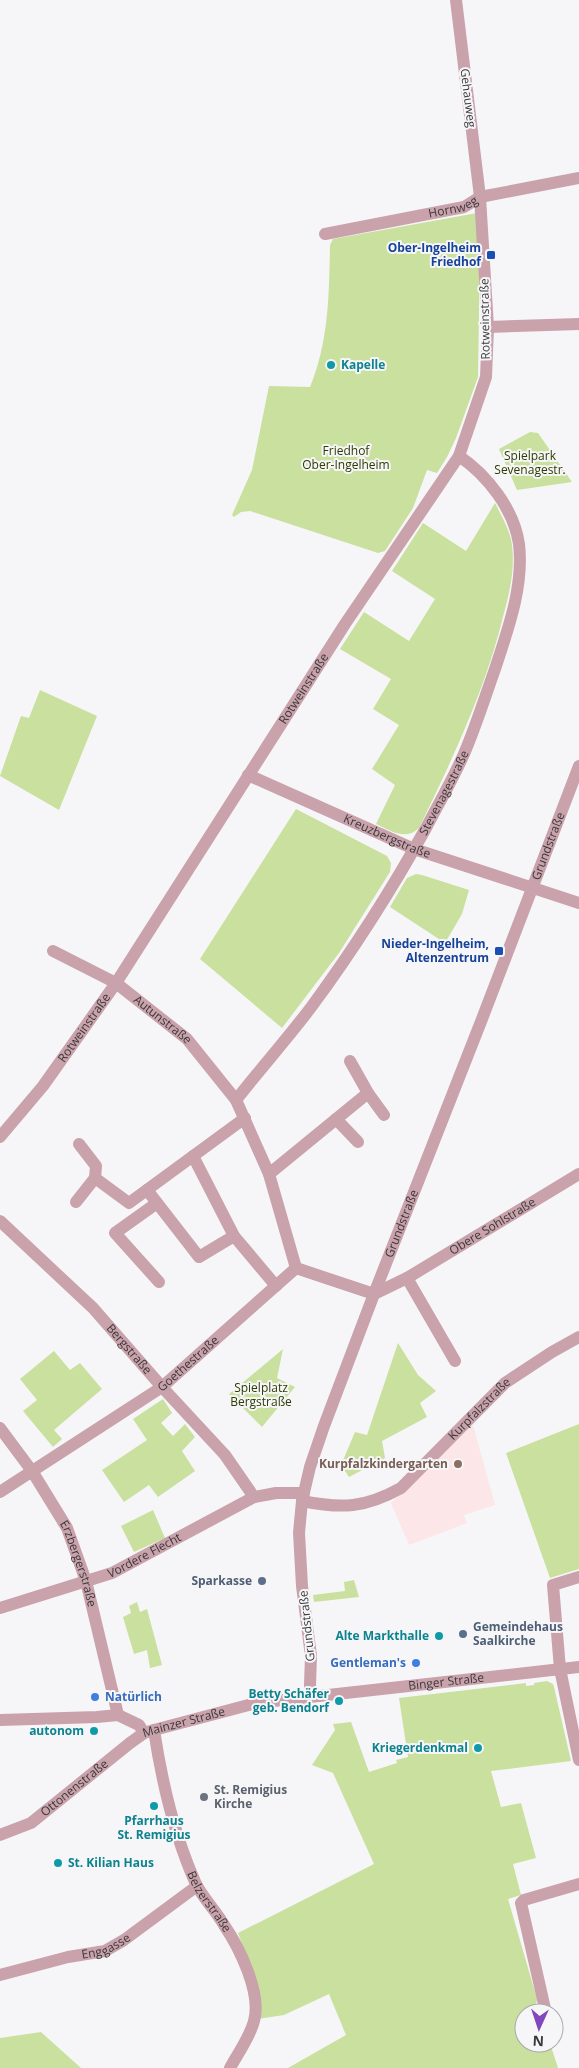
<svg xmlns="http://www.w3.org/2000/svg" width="579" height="2068" viewBox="0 0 579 2068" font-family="'Open Sans',sans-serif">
  <rect width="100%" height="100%" fill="#f6f6f8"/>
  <path fill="#fce6e7" d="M 473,1425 L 495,1505 L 464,1515 L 467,1523 L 409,1545 L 391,1503 Z"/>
  <path fill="#c9e09e" d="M 477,213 L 480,249 L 478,377 L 456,438 L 447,457 L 437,473 L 427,470 L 413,508 L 385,551 L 378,553 L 250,511 L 241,512 L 234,517 L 232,515 L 252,470 L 269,386 L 310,387 C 329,341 329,294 330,245 L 333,239 Z
    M 530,432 L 538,433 L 572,482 L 517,490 L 499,449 Z
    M 495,503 C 502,517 510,530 512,545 C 515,569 510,591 504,613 C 486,688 453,758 419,828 C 405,841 391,831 376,824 L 395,785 L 372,769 L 399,725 L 373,709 L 391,679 L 340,649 L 364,612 L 409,641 L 435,599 L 392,571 L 423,523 L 466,551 Z
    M 40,690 L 97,716 L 59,810 L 0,776 L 21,716 L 29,718 Z
    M 296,809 L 387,856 L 391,863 L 390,872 L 339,953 L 282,1028 L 200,959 Z
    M 416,874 L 422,875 L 469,890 L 462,914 L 445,943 L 390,907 L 407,878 Z
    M 398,1343 L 418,1375 L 436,1391 L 420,1403 L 427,1417 L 382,1441 L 385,1458 L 349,1477 L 341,1465 L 355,1432 L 367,1435 Z
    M 283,1349 L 277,1378 L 295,1387 L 262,1427 L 229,1394 Z
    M 54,1351 L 70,1370 L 80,1363 L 102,1389 L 54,1430 L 62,1439 L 53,1447 L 23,1411 L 37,1400 L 20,1379 Z
    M 163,1399 L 172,1413 L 161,1423 L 173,1436 L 185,1424 L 195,1437 L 182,1451 L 195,1471 L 158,1497 L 149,1485 L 124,1502 L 102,1470 L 147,1440 L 133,1419 Z
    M 579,1424 L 579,1569 L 550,1578 L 506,1453 Z
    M 153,1510 L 165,1538 L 134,1552 L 121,1526 Z
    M 354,1580 L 359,1597 L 314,1602 L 313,1595 L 345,1591 L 344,1582 Z
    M 137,1602 L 140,1612 L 147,1609 L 162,1665 L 150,1668 L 147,1650 L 134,1654 L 123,1617 L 131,1613 L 129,1606 Z
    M 547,1681 L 553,1684 L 554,1687 L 571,1761 L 491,1771 L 501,1807 L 521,1803 L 536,1858 L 513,1864 L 521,1895 L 508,1899 L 537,1999 L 535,2013 L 524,2013 L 524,2043 L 550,2043 L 558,2068 L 288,2068 L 346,2035 L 329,1994 L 284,2015 L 258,2019 L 256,1982 L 238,1933 L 374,1864 L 333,1773 L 312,1765 L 335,1730 L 333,1724 L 351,1722 L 369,1772 L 397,1763 L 396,1760 L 408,1757 L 399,1698 L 526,1683 L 526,1686 L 534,1685 L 534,1683 Z
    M 41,2032 L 81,2068 L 0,2068 L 0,2038 Z"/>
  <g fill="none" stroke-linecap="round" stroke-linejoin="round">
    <g stroke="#caa2ab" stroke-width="12">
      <path id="s1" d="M 325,234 L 464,207 L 480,197 L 579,178"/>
      <path d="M 488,327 L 579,324"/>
      <path id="s2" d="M 248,775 L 414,849 L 579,903"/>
      <path id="s3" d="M 53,951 L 116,983 L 187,1039 L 236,1100 L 269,1174 L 296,1268"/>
      <path d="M 368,1093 L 384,1115"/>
      <path id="s4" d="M 236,1100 C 261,1068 288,1038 312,1006 C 354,949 392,889 426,828 C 439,803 453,779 464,754 C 476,726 485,697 495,669 C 508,629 524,586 519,544 C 514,509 487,475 459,456"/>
      <path d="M 336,1119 L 358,1142"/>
      <path id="s5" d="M 0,1137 L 43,1086 L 116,983 L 345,624 L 459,456 L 486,377 L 488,327 L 480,197 L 456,0"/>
      <path d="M 79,1144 L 96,1166 L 95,1178"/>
      <path d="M 269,1174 L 368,1093 L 350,1061"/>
      <path d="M 147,1190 L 199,1257 L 234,1236 L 193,1156"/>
      <path d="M 76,1202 L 95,1178 L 129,1203 L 245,1118"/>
      <path d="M 157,1203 L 115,1233 L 159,1282"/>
      <path id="s6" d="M 0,1221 L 93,1308 L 162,1387 L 225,1455 L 254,1497 L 276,1493 L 304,1493"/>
      <path d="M 234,1236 L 276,1286"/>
      <path d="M 407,1278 L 455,1361"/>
      <path id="s7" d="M 0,1428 L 32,1471 L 67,1528 L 86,1581 L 118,1715"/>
      <path id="s8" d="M 0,1492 L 162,1387 L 296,1268 L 374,1294 L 407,1278 L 579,1174"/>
      <path id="s9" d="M 302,1501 C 342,1509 365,1508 401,1488 L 505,1383 L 552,1352 L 579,1337"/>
      <path d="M 579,1577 L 553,1585 L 560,1669 L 579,1760"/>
      <path id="s10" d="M 0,1608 L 112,1573 L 254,1497"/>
      <path id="s11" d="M 312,1696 L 310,1685 L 311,1656 L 302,1586 L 299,1533 L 302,1501 L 310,1467 L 324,1426 L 374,1294 L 482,1019 L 579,766"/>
      <path d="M 0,1720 L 97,1717 L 118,1715 L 139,1725 L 144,1733"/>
      <path id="s12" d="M 154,1730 C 162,1783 174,1835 196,1884 C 203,1898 216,1911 224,1925 C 239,1947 262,1993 254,2021 C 250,2037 238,2053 230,2068"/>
      <path id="s13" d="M 0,1835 L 31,1823 L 130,1743 L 144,1733 L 154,1730 L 256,1703 L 579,1667"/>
      <path id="s14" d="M 0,1975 L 68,1957 L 105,1951 L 124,1940 L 197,1886"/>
      <path d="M 546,2013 L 521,1903 L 524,1900 L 579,1884"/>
    </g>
  </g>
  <g fill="#1a4fb4" stroke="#f6f6f8" stroke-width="2">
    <rect x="486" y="250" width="10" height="10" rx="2.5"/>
    <rect x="494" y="946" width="10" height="10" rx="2.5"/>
  </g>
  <g fill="#0f9aa8" stroke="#f6f6f8" stroke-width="2">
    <circle cx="331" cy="365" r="5"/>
    <circle cx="439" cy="1636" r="5"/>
    <circle cx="339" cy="1701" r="5"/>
    <circle cx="94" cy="1731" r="5"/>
    <circle cx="478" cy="1748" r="5"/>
    <circle cx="154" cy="1806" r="5"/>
    <circle cx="58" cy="1863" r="5"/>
  </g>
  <circle fill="#8d6e63" stroke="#f6f6f8" stroke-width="2" cx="458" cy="1464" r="5"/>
  <g fill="#5c6f8a" stroke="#f6f6f8" stroke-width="2">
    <circle cx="262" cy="1581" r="5"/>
    <circle cx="463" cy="1634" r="5"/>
  </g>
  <g fill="#3f7fe0" stroke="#f6f6f8" stroke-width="2">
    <circle cx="416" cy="1663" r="5"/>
    <circle cx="95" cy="1697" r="5"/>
  </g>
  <circle fill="#6b7280" stroke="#f6f6f8" stroke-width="2" cx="204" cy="1797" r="5"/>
  <g text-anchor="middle" stroke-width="4" stroke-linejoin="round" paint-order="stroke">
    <g font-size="12" fill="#39393a" stroke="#f6f6f8">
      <text transform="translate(468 98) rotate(83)" y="4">Gehauweg</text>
      <text dy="4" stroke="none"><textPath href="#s1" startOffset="131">Hornweg</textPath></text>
      <text transform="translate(485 319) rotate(-91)" y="4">Rotweinstraße</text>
      <text dy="4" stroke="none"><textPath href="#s5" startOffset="542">Rotweinstraße</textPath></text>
      <text dy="4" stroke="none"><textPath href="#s4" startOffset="372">Stevenagestraße</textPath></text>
      <text dy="4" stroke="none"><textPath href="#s2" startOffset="152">Kreuzbergstraße</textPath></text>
      <text dy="4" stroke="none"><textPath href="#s11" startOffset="896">Grundstraße</textPath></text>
      <text dy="4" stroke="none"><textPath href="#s3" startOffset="130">Autunstraße</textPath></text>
      <text dy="4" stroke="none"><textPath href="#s5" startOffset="138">Rotweinstraße</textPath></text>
      <text dy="4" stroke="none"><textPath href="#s11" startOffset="491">Grundstraße</textPath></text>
      <text dy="4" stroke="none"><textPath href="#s8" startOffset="591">Obere Sohlstraße</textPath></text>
      <text dy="4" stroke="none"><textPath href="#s6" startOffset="182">Bergstraße</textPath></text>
      <text dy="4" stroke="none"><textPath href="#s8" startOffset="228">Goethestraße</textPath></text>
      <text dy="4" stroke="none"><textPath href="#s9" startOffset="214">Kurpfalzstraße</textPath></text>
      <text dy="4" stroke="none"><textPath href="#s10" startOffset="154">Vordere Flecht</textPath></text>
      <text dy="4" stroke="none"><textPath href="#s7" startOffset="158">Erzbergerstraße</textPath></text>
      <text transform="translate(307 1626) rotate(-96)" y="4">Grundstraße</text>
      <text dy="4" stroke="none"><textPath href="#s13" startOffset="485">Binger Straße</textPath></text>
      <text dy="4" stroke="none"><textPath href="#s13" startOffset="219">Mainzer Straße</textPath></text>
      <text dy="4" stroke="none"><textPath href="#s13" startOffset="89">Ottonenstraße</textPath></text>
      <text dy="4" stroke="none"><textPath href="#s12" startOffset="182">Belzerstraße</textPath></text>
      <text dy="4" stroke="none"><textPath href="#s14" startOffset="110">Enggasse</textPath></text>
    </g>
    <g font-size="12" font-weight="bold" fill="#164399" stroke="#f6f6f8" text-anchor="end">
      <text x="481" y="252">Ober-Ingelheim<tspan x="481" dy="14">Friedhof</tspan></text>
      <text x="489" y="948">Nieder-Ingelheim,<tspan x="489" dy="14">Altenzentrum</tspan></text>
    </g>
    <g font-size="12" font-weight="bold" fill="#0d838f" stroke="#f6f6f8" text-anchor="end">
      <text x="341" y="369" text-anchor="start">Kapelle</text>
      <text x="429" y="1640">Alte Markthalle</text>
      <text x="329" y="1698">Betty Schäfer<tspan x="329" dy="14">geb. Bendorf</tspan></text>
      <text x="84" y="1735">autonom</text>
      <text x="468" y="1752">Kriegerdenkmal</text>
      <text x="154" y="1825" text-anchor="middle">Pfarrhaus<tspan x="154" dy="14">St. Remigius</tspan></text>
      <text x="68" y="1867" text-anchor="start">St. Kilian Haus</text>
    </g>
    <g font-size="12" fill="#2d3c00" stroke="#f6f6f8">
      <text x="346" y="455">Friedhof<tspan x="346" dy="14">Ober-Ingelheim</tspan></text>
      <text x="530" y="460">Spielpark<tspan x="530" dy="14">Sevenagestr.</tspan></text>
      <text x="261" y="1392">Spielplatz<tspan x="261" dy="14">Bergstraße</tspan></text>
    </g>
    <g font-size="12" font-weight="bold" fill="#785e54" stroke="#f6f6f8" text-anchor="end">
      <text x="448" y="1468">Kurpfalzkindergarten</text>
    </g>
    <g font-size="12" font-weight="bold" fill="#4e5e75" stroke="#f6f6f8" text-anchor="end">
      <text x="252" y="1585">Sparkasse</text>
      <text x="473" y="1631" text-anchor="start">Gemeindehaus<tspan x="473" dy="14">Saalkirche</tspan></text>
    </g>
    <g font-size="12" font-weight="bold" fill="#366cbe" stroke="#f6f6f8" text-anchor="end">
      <text x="406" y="1667">Gentleman's</text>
      <text x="105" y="1701" text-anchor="start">Natürlich</text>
    </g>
    <g font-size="12" font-weight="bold" fill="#5b616d" stroke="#f6f6f8" text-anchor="start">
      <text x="214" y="1794">St. Remigius<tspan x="214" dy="14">Kirche</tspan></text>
    </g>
  </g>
  <g transform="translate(539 2028) rotate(183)"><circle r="24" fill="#f6f6f8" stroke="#aaaaac"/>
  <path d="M0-4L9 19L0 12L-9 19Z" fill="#8247bd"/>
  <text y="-8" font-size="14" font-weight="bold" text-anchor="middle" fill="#39393a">N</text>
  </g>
</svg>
